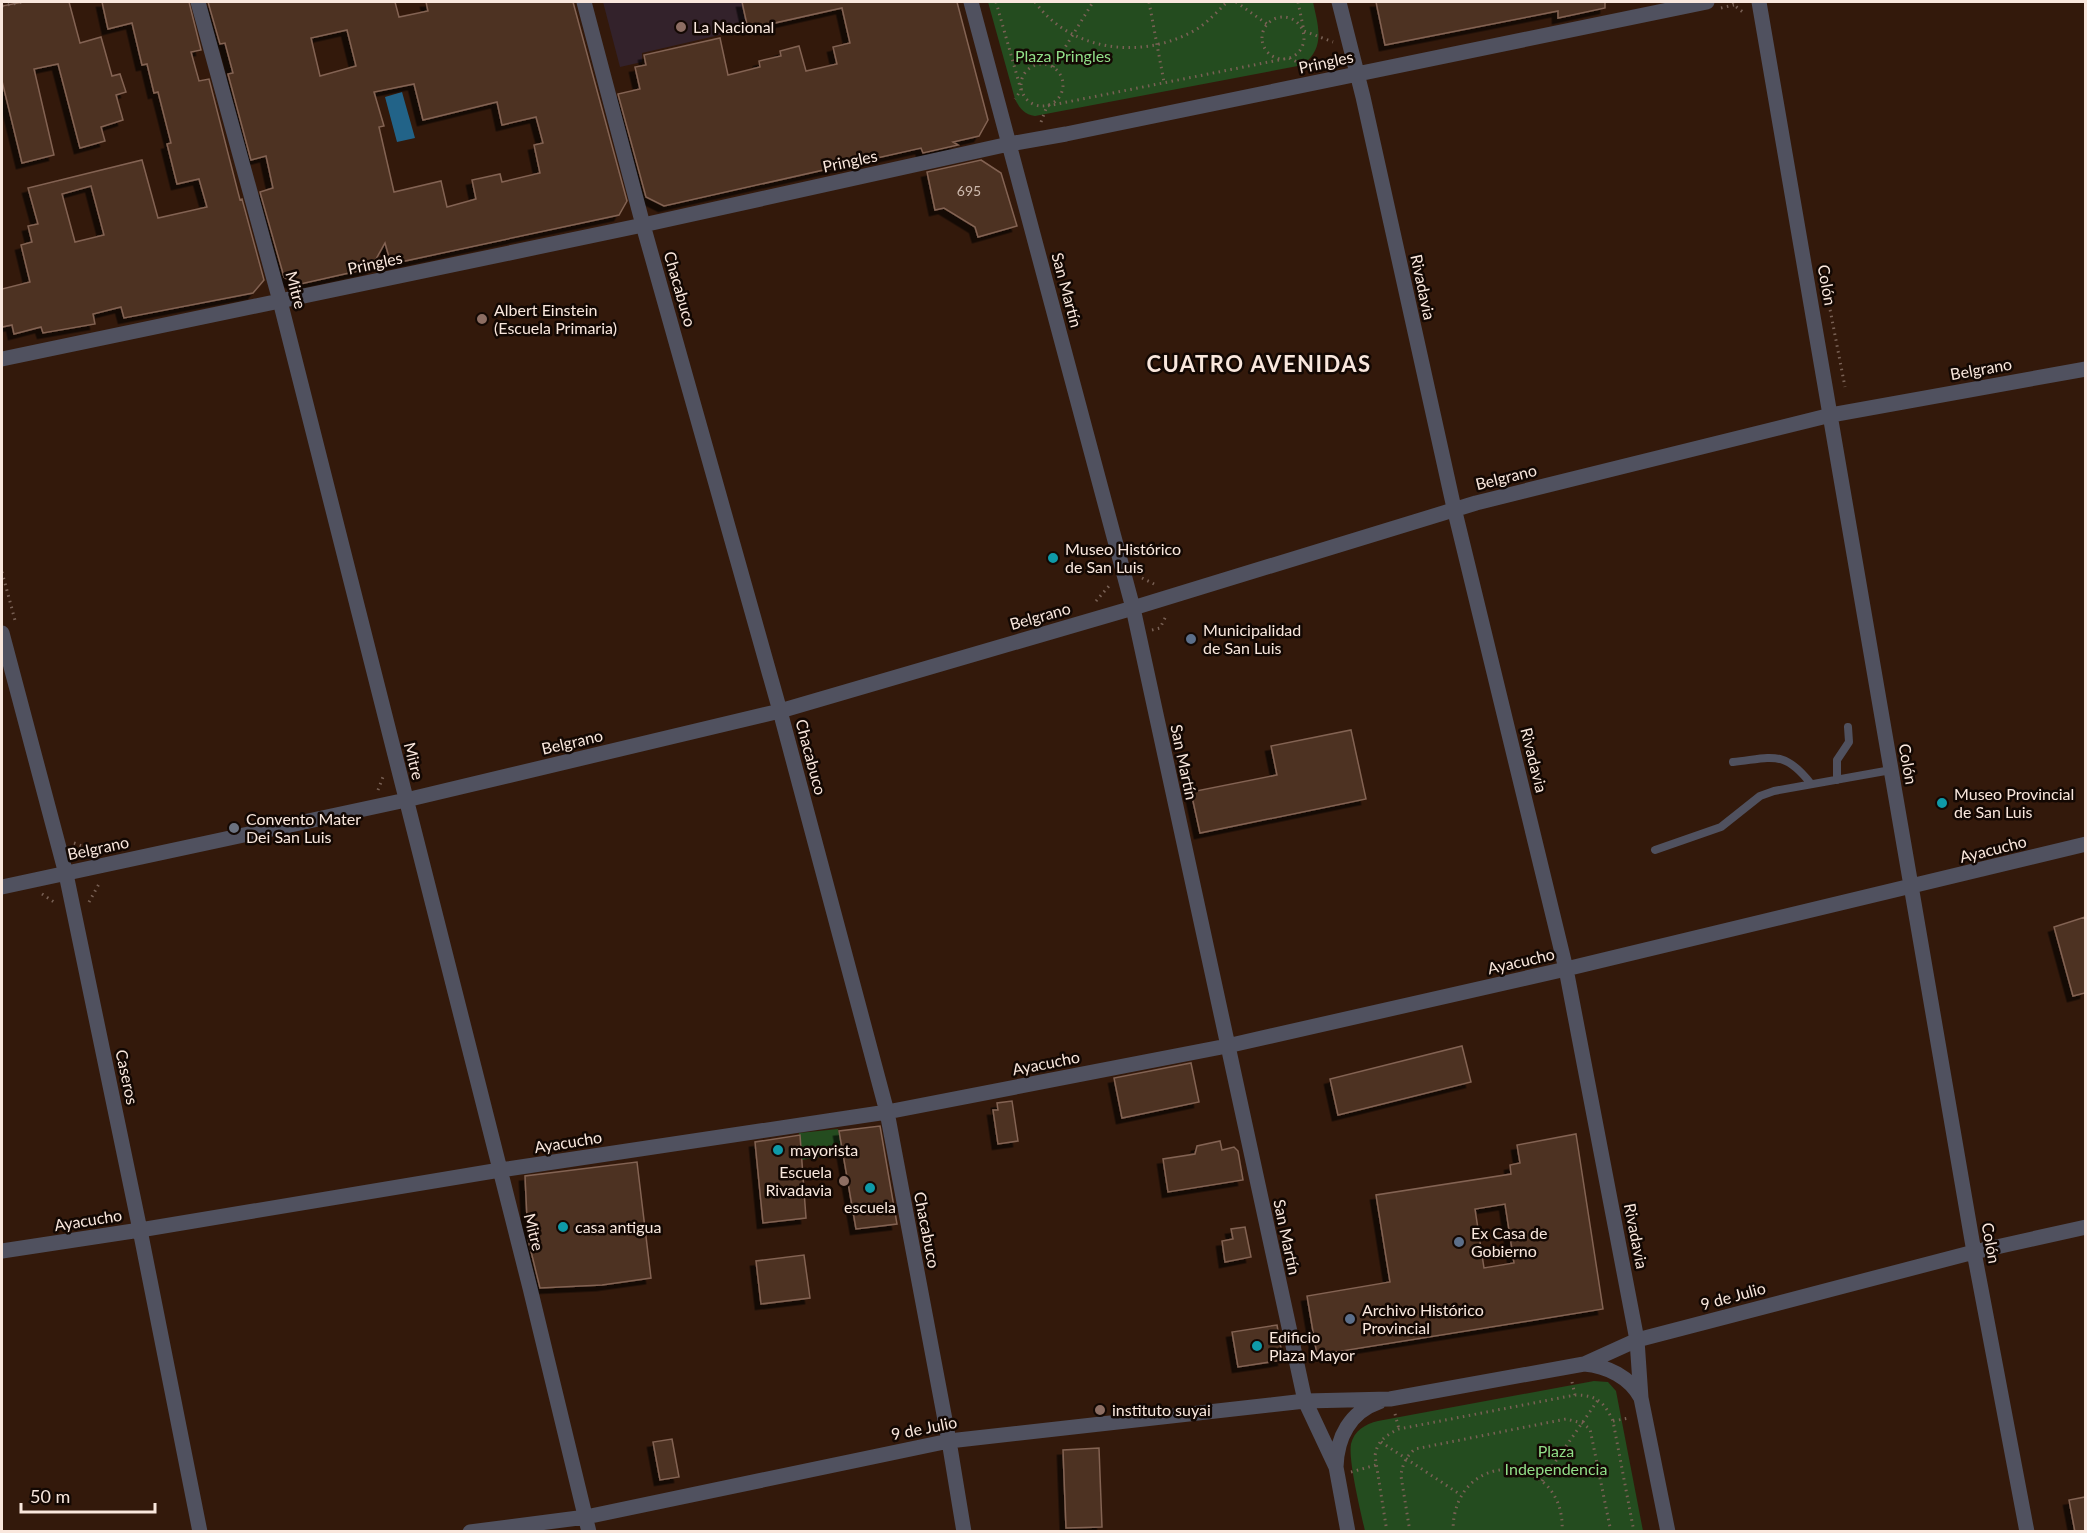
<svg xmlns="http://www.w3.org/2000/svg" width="2087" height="1533" viewBox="0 0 2087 1533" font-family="Lato,sans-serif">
  <defs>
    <filter id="shadow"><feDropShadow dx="-5.5" dy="5.5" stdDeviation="0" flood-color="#0009"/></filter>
  </defs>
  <rect width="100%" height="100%" fill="#33190b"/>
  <path fill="#33222b" d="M 603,2 L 863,2 L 642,53 L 642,62 L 620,67 Z"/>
  <path fill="#244c1f" d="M 988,2 L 1313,2 C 1318,26 1326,47 1303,65 L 1035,116 C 1024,114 1020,109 1015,99 Z
    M 838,1129 L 843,1153 L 802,1160 L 799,1133 Z
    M 1594,1381 L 1608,1382 L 1616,1391 L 1643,1531 L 1365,1531 C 1361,1513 1348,1460 1351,1444 C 1354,1431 1365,1424 1378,1421 Z"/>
  <path fill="#226388" d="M 402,92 L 415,138 L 397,142 L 385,97 Z"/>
  <path fill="#4d3122" stroke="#836353" stroke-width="1.5" fill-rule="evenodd" filter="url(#shadow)" d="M 23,2 L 69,2 L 80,43 L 101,37 L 112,76 L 120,74 L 126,92 L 116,95 L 123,120 L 101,127 L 105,141 L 80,148 L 58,64 L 34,69 L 54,155 L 22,163 L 2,81 L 2,6 Z
    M 102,2 L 189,2 L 201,50 L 191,52 L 199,81 L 209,79 L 240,200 L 242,199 L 264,280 L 253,293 L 124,318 L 121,307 L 93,314 L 95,324 L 43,333 L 41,327 L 14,334 L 12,325 L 2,327 L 2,289 L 30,282 L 21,245 L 32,242 L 28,226 L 38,224 L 28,188 L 142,160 L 158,218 L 207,207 L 199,179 L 177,184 L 167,144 L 171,143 L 158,92 L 154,93 L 147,64 L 142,65 L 132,23 L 108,29 ZM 91,186 L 104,235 L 75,242 L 62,194 Z
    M 208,2 L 395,2 L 399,17 L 428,11 L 426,2 L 573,2 L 627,201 L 619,215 L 391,264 L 385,243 L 371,268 L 296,285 L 284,277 L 260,192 L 273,188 L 266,156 L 251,160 L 228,74 L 233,73 L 225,43 L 220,44 ZM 347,30 L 356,66 L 320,76 L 311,38 ZM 414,84 L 423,120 L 497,102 L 502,125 L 536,117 L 543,143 L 534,145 L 540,173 L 502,182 L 500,174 L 472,180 L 476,199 L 447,207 L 441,181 L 394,192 L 379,127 L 384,126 L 374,92 Z
    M 742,2 L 957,2 L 988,120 L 979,136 L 953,142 L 958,145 L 923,153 L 921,148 L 664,206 L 646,197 L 618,94 L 640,89 L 635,67 L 646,65 L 644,55 L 720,38 L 728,75 L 760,67 L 759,61 L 781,56 L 780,51 L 799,46 L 806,71 L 837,64 L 833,47 L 850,43 L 842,8 L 748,29 Z
    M 1376,2 L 1605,2 L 1605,8 L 1558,18 L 1558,11 L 1385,45 Z
    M 981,160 L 1001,173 L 1017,226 L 978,237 L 975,227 L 944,208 L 935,210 L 927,172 Z
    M 1351,730 L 1366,799 L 1200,833 L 1191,792 L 1277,775 L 1271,746 Z
    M 2085,917 L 2085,993 L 2073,996 L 2054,927 Z
    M 1462,1046 L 1471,1082 L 1338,1115 L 1330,1079 Z
    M 1191,1063 L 1199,1102 L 1122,1118 L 1114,1078 Z
    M 1012,1101 L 1018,1141 L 998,1144 L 993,1110 L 998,1110 L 997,1103 Z
    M 880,1126 L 897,1224 L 856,1229 L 839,1131 Z
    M 1576,1134 L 1603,1309 L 1317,1355 L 1307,1296 L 1390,1282 L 1376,1195 L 1511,1174 L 1510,1165 L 1520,1163 L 1517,1145 ZM 1505,1204 L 1514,1263 L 1484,1268 L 1475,1209 Z
    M 800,1135 L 806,1218 L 763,1223 L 755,1142 Z
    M 1220,1141 L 1222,1150 L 1234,1147 L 1238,1151 L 1243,1180 L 1168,1192 L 1163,1159 L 1195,1154 L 1197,1146 Z
    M 637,1162 L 651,1278 L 602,1285 L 540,1288 L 528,1239 L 525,1176 Z
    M 1245,1227 L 1251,1257 L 1225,1262 L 1222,1241 L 1233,1239 L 1231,1229 Z
    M 804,1255 L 810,1298 L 761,1304 L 756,1261 Z
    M 1277,1325 L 1283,1360 L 1238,1367 L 1232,1332 Z
    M 672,1439 L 679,1477 L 660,1480 L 653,1442 Z
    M 1099,1448 L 1102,1527 L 1066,1528 L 1063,1450 Z
    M 2085,1497 L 2085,1532 L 2075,1532 L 2069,1500 Z"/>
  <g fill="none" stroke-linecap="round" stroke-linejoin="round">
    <path stroke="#796155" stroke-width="3" stroke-dasharray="1.5 4.5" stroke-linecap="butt" d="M 996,2 L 1021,90 L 1015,99
      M 1035,2 C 1072,53 1145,60 1197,29 C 1208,22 1218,11 1227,2
      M 1149,2 L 1164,82
      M 1236,2 L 1267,24
      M 1298,2 L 1304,31 L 1333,42
      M 1733,2 L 1734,5 L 1744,13
      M 2,6 L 23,2
      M 1721,8 L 1734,5
      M1262 38a21 21 0 1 1 42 0a21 21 0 1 1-42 0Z
      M1021 85a21 21 0 1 1 42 0a21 21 0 1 1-42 0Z
      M 1053,67 L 1093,2
      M 1041,122 L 1047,106 L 1289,58 L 1307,67
      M 1829,304 L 1845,387
      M 2,572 L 16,624
      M 1142,578 L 1154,584
      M 1096,601 L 1109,586 L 1112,585
      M 1152,630 L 1160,628 L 1167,614
      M 378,790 L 383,777
      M 74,843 L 93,850
      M 42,894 L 54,902
      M 89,902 L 100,882
      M 1572,1382 L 1575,1395
      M 1395,1414 L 1399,1429
      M 1613,1421 L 1629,1418
      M 1381,1442 L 1461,1495
      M 1351,1472 L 1376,1465
      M 1542,1481 L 1598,1400
      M 1387,1532 L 1375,1456 C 1377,1441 1386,1435 1399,1429 L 1575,1395 C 1597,1395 1604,1402 1613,1421 L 1634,1532
      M 1410,1532 L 1401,1476 C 1402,1464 1407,1456 1415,1449 L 1566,1419 L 1582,1423 L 1590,1429 L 1611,1532
      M 1453,1532 C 1452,1446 1567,1451 1562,1532"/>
    <path stroke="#50515f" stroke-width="8" d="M 1733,762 C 1772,758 1784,749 1811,784
      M 1837,780 L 1837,760 L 1849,742 L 1848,727
      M 1655,850 L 1721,827 L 1760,796 L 1774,791 L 1891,770"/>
    <path stroke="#50515f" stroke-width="15" d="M 198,2 L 280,301 L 530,1288 L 589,1532
      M 584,2 L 643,225 L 780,711 L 887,1112 L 949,1441 L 964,1532
      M 971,2 L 1133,608 L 1305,1401 L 1336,1467 L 1348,1532
      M 1339,2 L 1363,97 L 1454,508 L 1566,969 L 1637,1340 L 1641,1398 L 1668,1532
      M 1759,2 L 1974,1252 L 2027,1532
      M 2,359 L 643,225 L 1009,144 L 1066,134 L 1707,2
      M 2,633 L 66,874 L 140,1230 L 200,1532
      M 2,887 L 406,800 L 780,711 L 1133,608 L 1476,503 L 1831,415 L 2086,369
      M 2,1251 L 140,1230 L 500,1170 L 887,1112 L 1227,1046 L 1566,969 L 2086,844
      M 1584,1364 C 1607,1366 1630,1377 1641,1398
      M 1336,1467 C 1337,1437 1350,1412 1379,1402
      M 470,1532 L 586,1517 L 949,1441 L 1305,1401 L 1390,1399 L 1584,1364 L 1637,1340 L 1974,1252 L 2086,1227"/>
  </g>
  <g fill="#8d6e63" stroke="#130803" stroke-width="2">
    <circle cx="681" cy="27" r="6"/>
    <circle cx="482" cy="319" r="6"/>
    <circle cx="844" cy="1181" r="6"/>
    <circle cx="1100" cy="1410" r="6"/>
  </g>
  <g fill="#0f9aa8" stroke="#130803" stroke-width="2">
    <circle cx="1053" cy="558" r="6"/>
    <circle cx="1942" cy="803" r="6"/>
    <circle cx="778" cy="1150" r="6"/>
    <circle cx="870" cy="1188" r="6"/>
    <circle cx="563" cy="1227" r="6"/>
    <circle cx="1257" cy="1346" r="6"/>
  </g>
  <g fill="#5c6f8a" stroke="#130803" stroke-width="2">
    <circle cx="1191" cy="639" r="6"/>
    <circle cx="1459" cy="1242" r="6"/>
    <circle cx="1350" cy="1319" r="6"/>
  </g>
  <circle fill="#6b7280" stroke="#130803" stroke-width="2" cx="234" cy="828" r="6"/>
  <g text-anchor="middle" stroke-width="5" stroke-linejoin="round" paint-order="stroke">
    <g font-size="14" fill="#cebaae">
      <text x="969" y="196">695</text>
    </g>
    <g font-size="16" fill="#f9e7dd" stroke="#130803" text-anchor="start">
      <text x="693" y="33">La Nacional</text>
      <text x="494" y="316">Albert Einstein<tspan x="494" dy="18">(Escuela Primaria)</tspan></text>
      <text x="1065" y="555">Museo Histórico<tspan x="1065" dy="18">de San Luis</tspan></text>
      <text x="1203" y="636">Municipalidad<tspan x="1203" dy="18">de San Luis</tspan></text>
      <text x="1954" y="800">Museo Provincial<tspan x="1954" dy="18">de San Luis</tspan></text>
      <text x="246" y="825">Convento Mater<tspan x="246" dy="18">Dei San Luis</tspan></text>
      <text x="790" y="1156">mayorista</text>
      <text x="832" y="1178" text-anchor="end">Escuela<tspan x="832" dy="18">Rivadavia</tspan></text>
      <text x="870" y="1213" text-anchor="middle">escuela</text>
      <text x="575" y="1233">casa antigua</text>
      <text x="1471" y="1239">Ex Casa de<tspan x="1471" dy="18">Gobierno</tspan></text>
      <text x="1362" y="1316">Archivo Histórico<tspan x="1362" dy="18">Provincial</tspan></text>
      <text x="1269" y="1343">Edificio<tspan x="1269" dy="18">Plaza Mayor</tspan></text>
      <text x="1112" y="1416">instituto suyai</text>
    </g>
    <g font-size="16" fill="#91de88" stroke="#130803">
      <text x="1063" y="62">Plaza Pringles</text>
      <text x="1556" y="1457">Plaza<tspan x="1556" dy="18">Independencia</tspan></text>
    </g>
    <g font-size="16" fill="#f9e7dd" stroke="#130803">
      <text transform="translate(1326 62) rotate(-12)" y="6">Pringles</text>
      <text transform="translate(850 161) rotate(-12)" y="6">Pringles</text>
      <text transform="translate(375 263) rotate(-12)" y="6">Pringles</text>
      <text transform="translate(1827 285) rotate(80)" y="6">Colón</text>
      <text transform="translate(1423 287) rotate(78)" y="6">Rivadavia</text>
      <text transform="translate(680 289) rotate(74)" y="6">Chacabuco</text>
      <text transform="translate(296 290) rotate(75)" y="6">Mitre</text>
      <text transform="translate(1067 290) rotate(75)" y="6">San Martín</text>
      <text transform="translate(1981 369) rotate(-10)" y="6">Belgrano</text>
      <text transform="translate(1506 477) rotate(-14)" y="6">Belgrano</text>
      <text transform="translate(1040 616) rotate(-16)" y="6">Belgrano</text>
      <text transform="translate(572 742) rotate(-13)" y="6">Belgrano</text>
      <text transform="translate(811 757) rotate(75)" y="6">Chacabuco</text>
      <text transform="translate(1534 760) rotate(76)" y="6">Rivadavia</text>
      <text transform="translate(414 761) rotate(76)" y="6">Mitre</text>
      <text transform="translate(1184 762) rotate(78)" y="6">San Martín</text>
      <text transform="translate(1908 764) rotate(80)" y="6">Colón</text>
      <text transform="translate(98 848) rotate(-12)" y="6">Belgrano</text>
      <text transform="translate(1993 849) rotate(-14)" y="6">Ayacucho</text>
      <text transform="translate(1521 961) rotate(-13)" y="6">Ayacucho</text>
      <text transform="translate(1046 1063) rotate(-11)" y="6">Ayacucho</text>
      <text transform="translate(127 1077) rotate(78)" y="6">Caseros</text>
      <text transform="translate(568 1142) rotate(-9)" y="6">Ayacucho</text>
      <text transform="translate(88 1220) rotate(-9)" y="6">Ayacucho</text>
      <text transform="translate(927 1230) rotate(79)" y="6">Chacabuco</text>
      <text transform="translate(534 1232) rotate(76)" y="6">Mitre</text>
      <text transform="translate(1636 1236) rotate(79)" y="6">Rivadavia</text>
      <text transform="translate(1287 1237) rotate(78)" y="6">San Martín</text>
      <text transform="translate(1991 1243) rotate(80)" y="6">Colón</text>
      <text transform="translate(1733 1296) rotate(-15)" y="6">9 de Julio</text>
      <text transform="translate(924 1428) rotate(-11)" y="6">9 de Julio</text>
    </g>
    <g font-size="22" font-weight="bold" letter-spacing="1.5" fill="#f9e7dd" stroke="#130803">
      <text x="1259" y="372">CUATRO AVENIDAS</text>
    </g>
  </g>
  <rect width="2087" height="1533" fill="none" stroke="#f9e7dd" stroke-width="6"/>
  <path d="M21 1503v9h134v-9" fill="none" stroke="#f9e7dd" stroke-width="3"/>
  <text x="30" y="1503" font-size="18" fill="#f9e7dd" stroke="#130803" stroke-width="4.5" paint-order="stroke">50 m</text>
</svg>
